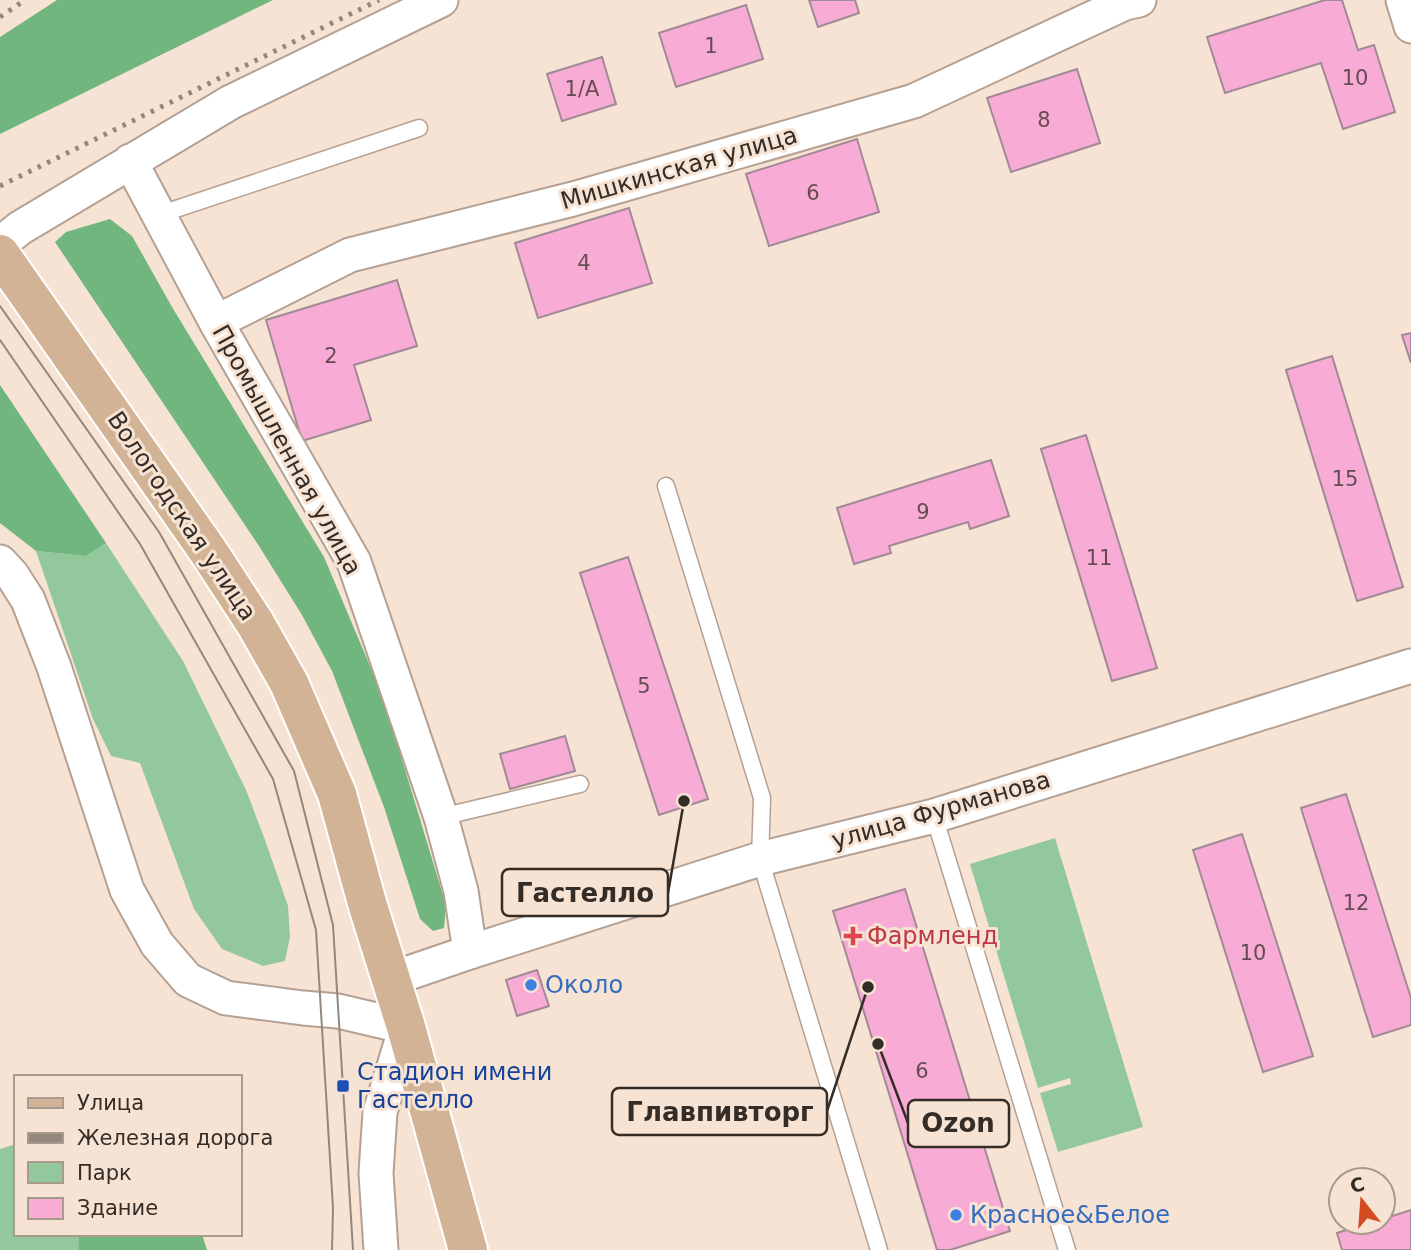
<svg xmlns="http://www.w3.org/2000/svg" width="1411" height="1250" viewBox="0 0 1411 1250" font-family="'DejaVu Sans',sans-serif">
  <rect width="100%" height="100%" fill="#f7e3d3"/>
  <path fill="#93c89d" d="M 106,543 L 183,661 L 246,790 L 265,840 L 288,906 L 290,937 L 285,961 L 263,966 L 222,949 L 194,909 L 140,763 L 111,756 L 93,719 L 36,551 L 86,556 Z
    M 1055,838 L 1143,1127 L 1058,1152 L 1040,1093 L 1071,1084 L 1070,1078 L 1038,1088 L 970,864 Z
    M 16,1144 L 16,1234 L 79,1234 L 79,1250 L 0,1250 L 0,1149 Z"/>
  <path fill="#71b57f" d="M 57,0 L 273,0 L 0,134 L 0,37 Z
    M 110,219 L 132,236 L 172,307 L 324,557 L 383,697 L 446,905 L 444,928 L 433,931 L 420,919 L 384,807 L 332,671 L 302,615 L 259,546 L 55,242 L 66,232 Z
    M 0,385 L 106,543 L 86,556 L 36,551 L 0,523 Z
    M 79,1234 L 202,1234 L 207,1250 L 79,1250 Z"/>
  <path fill="#f8abd4" stroke="#a08a95" stroke-width="2" d="M 809,0 L 855,0 L 859,13 L 818,27 Z
    M 1325,0 L 1342,0 L 1358,50 L 1374,45 L 1395,112 L 1343,129 L 1321,63 L 1225,93 L 1207,37 Z
    M 746,5 L 763,59 L 676,87 L 659,33 Z
    M 602,57 L 616,104 L 562,121 L 547,74 Z
    M 1077,69 L 1100,143 L 1011,172 L 987,98 Z
    M 857,139 L 879,212 L 769,246 L 746,174 Z
    M 629,208 L 652,283 L 538,318 L 515,243 Z
    M 397,280 L 417,346 L 354,365 L 371,420 L 302,441 L 266,320 Z
    M 1411,333 L 1411,363 L 1402,335 Z
    M 1332,356 L 1403,587 L 1357,601 L 1286,370 Z
    M 1086,435 L 1157,668 L 1112,681 L 1041,449 Z
    M 991,460 L 1009,516 L 970,529 L 968,522 L 889,546 L 891,553 L 854,564 L 837,508 Z
    M 628,557 L 708,799 L 659,815 L 580,573 Z
    M 565,736 L 575,771 L 510,789 L 500,754 Z
    M 1346,794 L 1411,998 L 1411,1025 L 1373,1037 L 1301,808 Z
    M 1242,834 L 1313,1056 L 1263,1072 L 1193,850 Z
    M 905,889 L 1010,1231 L 950,1250 L 937,1250 L 833,911 Z
    M 537,970 L 549,1006 L 517,1016 L 506,980 Z
    M 1411,1210 L 1411,1250 L 1342,1250 L 1337,1233 L 1372,1222 L 1383,1222 L 1383,1219 Z"/>
  <g fill="none" stroke-linecap="round" stroke-linejoin="round">
    <g stroke="#b5a193" stroke-width="19">
      <path id="service" d="M 158,215 L 419,128
        M 666,486 L 762,798 L 760,859 L 879,1250
        M 934,816 L 1067,1250
        M 441,817 L 580,784"/>
    </g>
    <g stroke="#b5a193" stroke-width="37">
      <path id="minor" d="M 1403,0 L 1411,26
        M 130,161 L 216,322 L 354,562 L 441,817 L 461,891 L 470,952
        M 0,244 L 20,228 L 231,102 L 441,0
        M 216,322 L 350,255 L 573,199 L 914,101 L 1125,3 L 1139,0
        M 0,562 L 12,575 L 28,600 L 54,667 L 127,890 L 157,944 L 188,980 L 226,998 L 303,1008 L 338,1011 L 406,1027 L 380,1112 L 376,1173 L 381,1250
        M 391,979 L 470,952 L 760,859 L 934,816 L 1411,666"/>
    </g>
    <g stroke="#fff" stroke-width="42">
      <path id="primary" d="M 0,254 L 208,551 L 255,623 L 289,683 L 337,794 L 367,903 L 406,1027 L 468,1250"/>
    </g>
    <use href="#service" stroke="#fff" stroke-width="16"/>
    <use href="#minor" stroke="#fff" stroke-width="33"/>
    <use href="#primary" stroke="#d3b395" stroke-width="38"/>
    <path stroke="#95877c" stroke-width="2" d="M 0,306 L 159,532 L 294,771 L 333,925 L 353,1250
      M 0,340 L 140,544 L 273,779 L 316,930 L 333,1208 L 332,1250"/>
    <path stroke="#95877c" stroke-width="5" stroke-dasharray="3.5 7" stroke-linecap="butt" d="M 0,17 L 25,0
      M 0,186 L 379,0"/>
  </g>
  <path fill="#e0444e" stroke="#f7e3d3" stroke-width="2.5" d="M849.5 925.5h7v7h7v7h-7v7h-7v-7h-7v-7h7z"/>
  <g fill="#3f7fe0" stroke="#f7e3d3" stroke-width="2.5">
    <circle cx="531" cy="985" r="7"/>
    <circle cx="956" cy="1215" r="7"/>
  </g>
  <rect fill="#1a4fb4" stroke="#f7e3d3" stroke-width="2.5" x="336" y="1079" width="14" height="14" rx="3.5"/>
  <g text-anchor="middle" stroke-width="6" stroke-linejoin="round" paint-order="stroke">
    <g font-size="21" fill="#654c52">
      <text x="711" y="53">1</text>
      <text x="1355" y="85">10</text>
      <text x="582" y="96">1/А</text>
      <text x="1044" y="127">8</text>
      <text x="813" y="200">6</text>
      <text x="584" y="270">4</text>
      <text x="331" y="363">2</text>
      <text x="1345" y="486">15</text>
      <text x="923" y="519">9</text>
      <text x="1099" y="565">11</text>
      <text x="644" y="693">5</text>
      <text x="1356" y="910">12</text>
      <text x="1253" y="960">10</text>
      <text x="922" y="1078">6</text>
    </g>
    <g font-size="24" fill="#342c26" stroke="#f7e3d3">
      <text transform="translate(679 168) rotate(-16)" y="8">Мишкинская улица</text>
      <text transform="translate(287 450) rotate(61)" y="8">Промышленная улица</text>
      <text transform="translate(182 516) rotate(56)" y="8">Вологодская улица</text>
      <text transform="translate(941 810) rotate(-16)" y="8">улица Фурманова</text>
    </g>
    <g font-size="24" fill="#be3a42" stroke="#f7e3d3" text-anchor="start">
      <text x="867" y="944">Фармленд</text>
    </g>
    <g font-size="24" fill="#366cbe" stroke="#f7e3d3" text-anchor="start">
      <text x="545" y="993">Около</text>
      <text x="970" y="1223">Красное&amp;Белое</text>
    </g>
    <g font-size="24" fill="#164399" stroke="#f7e3d3" text-anchor="start">
      <text x="357" y="1080">Стадион имени<tspan x="357" dy="28">Гастелло</tspan></text>
    </g>
  </g>
  <path fill="none" stroke="#342c26" stroke-width="2.5" d="M684 801L668 893M868 987L827 1111M878 1044L908 1123"/>
  <g fill="#342c26" stroke="#f7e3d3" stroke-width="2.5">
    <circle cx="684" cy="801" r="7"/>
    <circle cx="868" cy="987" r="7"/>
    <circle cx="878" cy="1044" r="7"/>
  </g>
  <g fill="#f7e3d3" stroke="#342c26" stroke-width="2.5">
    <rect x="502" y="869" width="166" height="47" rx="7"/>
    <rect x="612" y="1088" width="215" height="47" rx="7"/>
    <rect x="908" y="1100" width="101" height="47" rx="7"/>
  </g>
  <g font-size="26" text-anchor="middle" font-weight="bold" fill="#342c26">
    <text x="585" y="902">Гастелло</text>
    <text x="720" y="1121">Главпивторг</text>
    <text x="958" y="1132">Ozon</text>
  </g>
  <rect x="14" y="1075" width="228" height="161" fill="#f7e3d3" stroke="#a99a8e" stroke-width="2"/>
  <rect x="28" y="1098" width="35" height="10" fill="#d3b395" stroke="#a99a8e" stroke-width="2"/>
  <text x="77" y="1110" font-size="21" fill="#342c26">Улица</text>
  <rect x="28" y="1133" width="35" height="10" fill="#95877c" stroke="#a99a8e" stroke-width="2"/>
  <text x="77" y="1145" font-size="21" fill="#342c26">Железная дорога</text>
  <rect x="28" y="1162" width="35" height="21" fill="#93c89d" stroke="#a99a8e" stroke-width="2"/>
  <text x="77" y="1180" font-size="21" fill="#342c26">Парк</text>
  <rect x="28" y="1198" width="35" height="21" fill="#f8abd4" stroke="#a99a8e" stroke-width="2"/>
  <text x="77" y="1215" font-size="21" fill="#342c26">Здание</text>
  <g transform="translate(1362 1201) rotate(343)"><circle r="33" fill="#f7e3d3" stroke="#a99a8e" stroke-width="2"/>
  <path d="M0-5L12 26L0 18L-12 26Z" fill="#d34b20"/>
  <text y="-10" font-size="19" font-weight="bold" text-anchor="middle" fill="#342c26">С</text>
  </g>
</svg>
